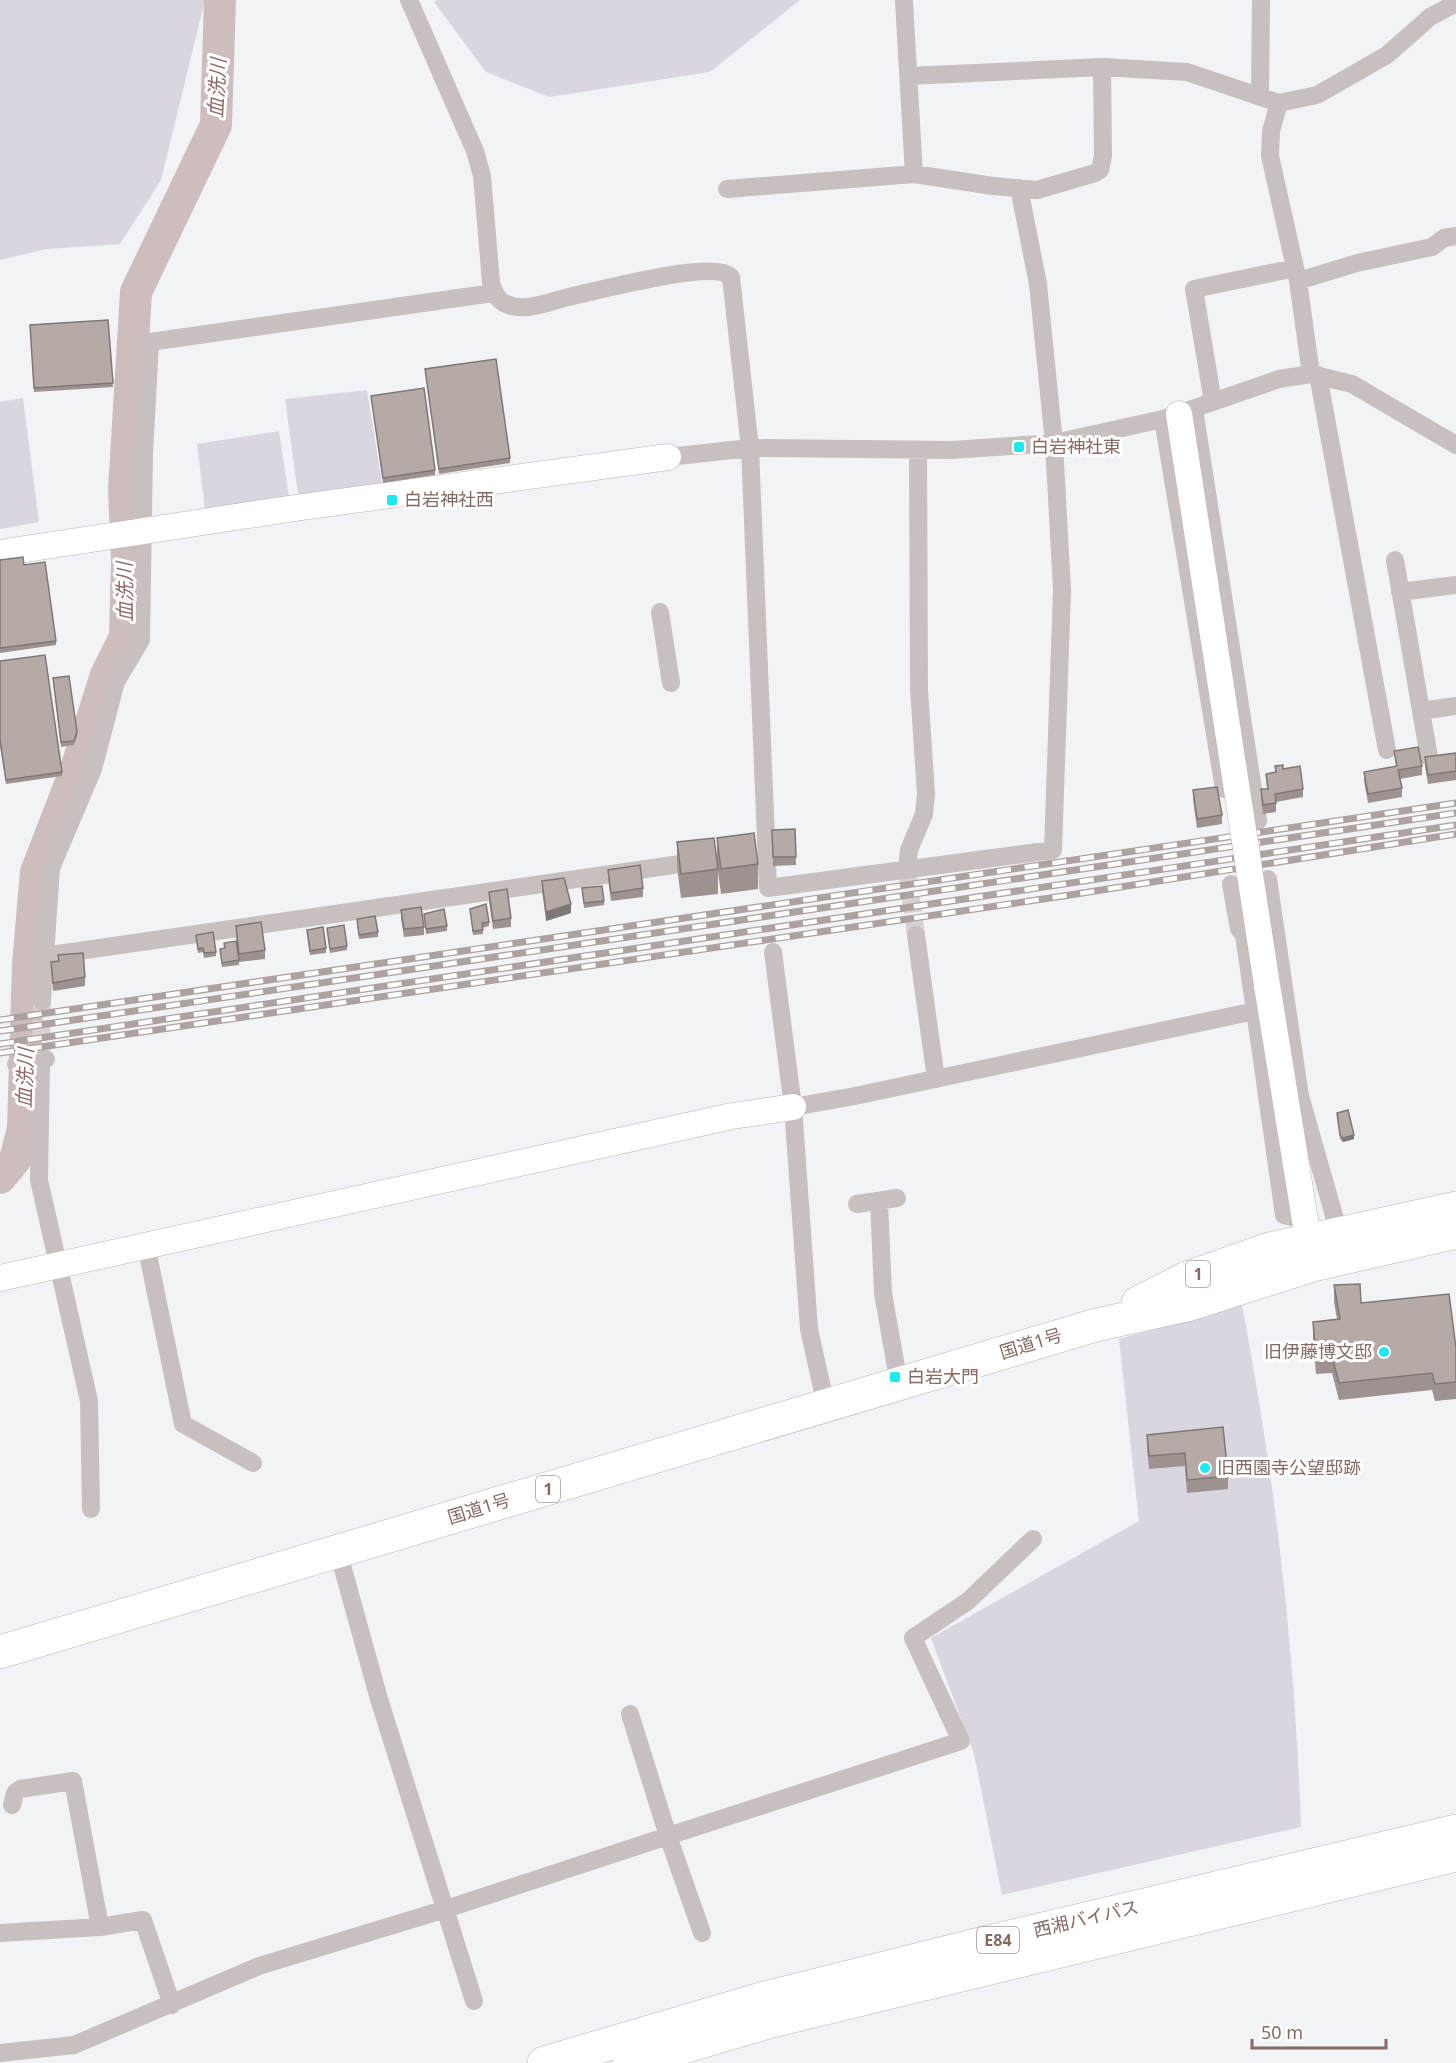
<svg xmlns="http://www.w3.org/2000/svg" width="1456" height="2063" viewBox="0 0 1456 2063" font-family="'Noto Sans','Noto Sans JP',sans-serif">
  <rect width="100%" height="100%" fill="#f2f3f6"/>
  <path fill="#dad6e0" d="M 0,0 L 205,0 L 161,180 L 120,244 L 47,249 L 0,260 Z
    M 437,0 L 800,0 L 710,72 L 549,97 L 486,72 L 434,2 Z
    M 367,390 L 382,483 L 298,495 L 285,399 Z
    M 23,398 L 39,522 L 0,529 L 0,402 Z
    M 279,431 L 289,497 L 205,509 L 197,444 Z
    M 1242,1305 C 1275,1478 1295,1652 1301,1827 L 1002,1895 L 974,1754 L 931,1638 L 1139,1521 L 1119,1339 Z"/>
  <g fill="none" stroke-linecap="round" stroke-linejoin="round">
    <path stroke="#cdbdbc" stroke-width="32" d="M 0,1178 L 15,1160 L 23,1128 L 28,964 L 36,872 L 76,769 L 106,675 L 125,637 L 127,560 L 124,490 L 136,292 L 216,125 L 220,0"/>
    <path stroke="#d7d1d1" stroke-width="18" stroke-dasharray="18 9" stroke-linecap="butt" d="M 907,868 L 916,935
      M 41,1065 L 42,1001"/>
    <g stroke="#bcb3b0" stroke-width="27">
      <path id="secondary" d="M 1179,414 L 1214,641
        M 0,553 L 295,508 L 668,457
        M 1267,985 L 1311,1257
        M 0,1278 L 732,1116 L 793,1107"/>
    </g>
    <g stroke="#b9b3b1" stroke-width="34">
      <path id="highway" d="M 1138,1303 L 1187,1278 L 1269,1249 L 1456,1208
        M 0,1652 L 1096,1325 L 1187,1305 L 1313,1265 L 1456,1232
        M 544,2063 L 761,1999 L 980,1944 L 1456,1831
        M 629,2063 L 768,2022 L 1456,1855"/>
    </g>
    <path stroke="#c7c0be" stroke-width="18" d="M 409,0 L 475,151 L 482,176 L 491,282 C 493,291 497,300 506,304 C 525,313 551,301 569,297 C 596,291 714,259 731,277 L 750,448 L 768,888 L 1053,850 L 1062,590 L 1054,443 L 1038,284 L 1019,188
      M 904,2 L 914,174
      M 909,76 L 1102,67 L 1187,72 L 1279,103
      M 1260,95 L 1261,0
      M 727,189 L 914,174 L 993,186 L 1037,190 L 1095,173 L 1100,170 L 1103,156 L 1102,67
      M 1298,281 L 1270,156 L 1271,131 L 1279,103 L 1317,95 L 1387,55 L 1430,17 L 1456,3
      M 1311,374 L 1298,281 L 1357,263 L 1432,247 L 1444,238 L 1456,236
      M 1318,375 L 1387,750
      M 1213,402 L 1194,289 L 1295,268
      M 1194,409 L 1258,821
      M 1163,419 L 1224,789
      M 668,457 L 750,448 L 952,450 L 1054,443 L 1163,419 L 1279,379 L 1311,374 L 1352,384 L 1456,445
      M 1395,560 L 1429,757
      M 1400,592 L 1456,585
      M 660,612 L 671,683
      M 1421,711 L 1456,706
      M 907,868 L 909,850 L 924,814 L 926,794 L 919,689 L 918,450
      M 1268,879 L 1300,1096 L 1339,1233
      M 1231,884 L 1239,929 L 1244,935 L 1255,1011
      M 916,935 L 936,1079
      M 773,952 L 793,1107 L 809,1329 L 826,1406
      M 44,956 L 701,861
      M 42,1001 L 51,868 L 93,769 L 116,682 L 141,640 L 144,454 L 150,342 L 493,293
      M 41,1065 L 39,1180 L 89,1401 L 91,1509
      M 793,1107 L 855,1096 L 1255,1011 L 1284,1215 L 1304,1220
      M 879,1201 L 883,1293 L 899,1384
      M 857,1204 L 897,1198
      M 146,1245 L 183,1424 L 253,1463
      M 338,1551 L 379,1699 L 474,2001
      M 630,1714 L 668,1836 L 961,1741 L 913,1638 L 968,1601 L 1033,1539
      M 100,1927 L 143,1920 L 172,2005
      M 0,1933 L 100,1927 L 73,1781 L 20,1789 L 15,1793 L 12,1805
      M 0,2053 L 74,2045 L 259,1966 L 446,1909 L 668,1836 L 702,1933"/>
    <use href="#secondary" stroke="#fff" stroke-width="26"/>
    <use href="#highway" stroke="#fff" stroke-width="33"/>
    <g stroke="#ada29f" stroke-width="7">
      <path id="rail" d="M 0,1020 L 1456,803
        M 0,1031 L 1456,813
        M 0,1044 L 1456,825
        M 0,1053 L 1070,895 L 1456,834"/>
    </g>
    <use href="#rail" stroke="#fff" stroke-width="4.5" stroke-dasharray="14" stroke-linecap="butt"/>
    <g stroke="#bcb3b0" stroke-width="27" stroke-linecap="butt">
      <path id="secondary-bridge" d="M 1214,641 L 1267,985"/>
    </g>
    <path stroke="#c7c0be" stroke-width="18" d="M 16,1064 L 46,1059"/>
    <use href="#secondary-bridge" stroke="#fff" stroke-width="26"/>
  </g>
  <path fill="#9d9290" d="M 108,320 L 113,387 L 34,392 L 30,325 Z
    M 425,369 L 510,458 L 510,463 L 439,474 Z
    M 371,396 L 435,470 L 435,475 L 383,483 Z
    M 0,564 L 24,565 L 56,641 L 56,645 L 0,653 Z
    M 0,661 L 62,772 L 62,776 L 6,784 L 0,745 Z
    M 53,678 L 77,736 L 74,745 L 61,747 Z
    M 1394,751 L 1422,766 L 1422,775 L 1400,779 L 1402,788 L 1402,797 L 1368,803 L 1364,781 L 1364,772 L 1396,766 Z
    M 1456,753 L 1456,780 L 1428,784 L 1425,766 L 1425,757 Z
    M 1275,766 L 1283,769 L 1303,789 L 1303,797 L 1276,802 L 1276,812 L 1263,814 L 1261,798 L 1261,789 L 1267,789 L 1266,774 L 1275,772 Z
    M 1193,790 L 1222,815 L 1222,824 L 1197,828 L 1193,799 Z
    M 795,829 L 796,865 L 773,866 L 772,830 Z
    M 717,838 L 758,864 L 758,889 L 721,894 L 718,872 L 718,894 L 681,898 L 677,867 L 677,842 L 717,859 Z
    M 608,870 L 643,888 L 643,897 L 611,901 L 608,879 Z
    M 542,881 L 571,913 L 546,921 L 542,890 Z
    M 582,888 L 604,901 L 604,905 L 584,908 Z
    M 489,892 L 511,918 L 511,927 L 493,929 L 489,901 Z
    M 470,909 L 489,922 L 489,926 L 482,928 L 483,934 L 473,935 Z
    M 401,910 L 424,927 L 424,935 L 404,937 L 401,919 Z
    M 424,914 L 447,926 L 447,931 L 426,934 Z
    M 357,919 L 378,932 L 378,937 L 359,939 Z
    M 236,926 L 265,950 L 265,959 L 239,962 L 236,934 Z
    M 327,928 L 347,946 L 347,950 L 330,953 Z
    M 307,930 L 326,948 L 326,953 L 310,955 Z
    M 196,935 L 216,952 L 216,956 L 204,958 L 203,952 L 198,953 Z
    M 224,943 L 239,960 L 239,965 L 222,967 L 220,949 L 225,948 Z
    M 51,962 L 85,977 L 85,986 L 53,991 Z
    M 1337,1113 L 1354,1139 L 1343,1142 L 1340,1139 Z
    M 1334,1285 L 1361,1303 L 1456,1348 L 1456,1399 L 1435,1401 L 1432,1390 L 1339,1400 L 1332,1373 L 1316,1374 L 1313,1339 L 1313,1322 L 1337,1319 L 1334,1302 Z
    M 1223,1427 L 1228,1476 L 1228,1489 L 1187,1493 L 1185,1466 L 1149,1469 L 1147,1448 L 1147,1435 Z"/>
  <path fill="#7f7775" d="M 571,904 L 571,913 L 546,921 L 546,912 Z
    M 1354,1135 L 1354,1139 L 1343,1142 L 1343,1138 Z"/>
  <path fill="#b6aaa7" stroke="#7f7775" stroke-width="1.5" d="M 108,320 L 113,383 L 34,388 L 30,325 Z
    M 496,359 L 510,458 L 439,469 L 425,369 Z
    M 424,388 L 435,470 L 383,478 L 371,396 Z
    M 23,557 L 24,565 L 45,562 L 56,641 L 0,648 L 0,560 Z
    M 45,655 L 62,772 L 6,780 L 0,740 L 0,661 Z
    M 69,676 L 77,732 L 74,741 L 61,742 L 53,678 Z
    M 1418,747 L 1422,766 L 1398,770 L 1402,788 L 1368,794 L 1364,772 L 1397,766 L 1394,751 Z
    M 1456,753 L 1456,771 L 1428,775 L 1425,757 Z
    M 1283,765 L 1283,769 L 1300,766 L 1303,789 L 1275,794 L 1276,803 L 1263,805 L 1261,789 L 1268,789 L 1266,774 L 1276,772 L 1275,766 Z
    M 1217,787 L 1222,815 L 1197,819 L 1193,790 Z
    M 795,829 L 796,857 L 773,857 L 772,830 Z
    M 754,833 L 758,864 L 721,869 L 717,838 Z
    M 714,838 L 718,869 L 681,874 L 677,842 Z
    M 640,865 L 643,888 L 611,893 L 608,870 Z
    M 564,878 L 571,904 L 546,912 L 542,881 Z
    M 602,886 L 604,901 L 584,903 L 582,888 Z
    M 507,889 L 511,918 L 493,921 L 489,892 Z
    M 486,904 L 489,922 L 482,923 L 483,930 L 473,931 L 470,909 Z
    M 421,907 L 424,927 L 404,929 L 401,910 Z
    M 444,909 L 447,926 L 426,929 L 424,914 Z
    M 375,916 L 378,932 L 359,935 L 357,919 Z
    M 261,922 L 265,950 L 239,954 L 236,926 Z
    M 344,925 L 347,946 L 330,949 L 327,928 Z
    M 323,927 L 326,948 L 310,951 L 307,930 Z
    M 213,932 L 216,952 L 204,953 L 203,948 L 198,949 L 196,935 Z
    M 236,941 L 239,960 L 222,963 L 220,949 L 225,948 L 224,943 Z
    M 83,953 L 85,977 L 53,983 L 51,962 L 59,961 L 58,955 Z
    M 1348,1110 L 1354,1135 L 1343,1138 L 1340,1135 L 1337,1113 Z
    M 1360,1284 L 1361,1303 L 1449,1294 L 1456,1348 L 1456,1382 L 1435,1384 L 1432,1373 L 1339,1383 L 1332,1356 L 1316,1357 L 1313,1322 L 1340,1319 L 1334,1285 Z
    M 1223,1427 L 1228,1476 L 1187,1480 L 1185,1453 L 1149,1456 L 1147,1435 Z"/>
  <g fill="#1be9ed" stroke="#fff" stroke-width="2">
    <rect x="1013" y="441" width="12" height="12" rx="3"/>
    <rect x="386" y="494" width="12" height="12" rx="3"/>
    <circle cx="1384" cy="1352" r="6"/>
    <rect x="889" y="1371" width="12" height="12" rx="3"/>
    <circle cx="1205" cy="1468" r="6"/>
  </g>
  <g text-anchor="middle" stroke-width="6" stroke-linejoin="round" paint-order="stroke">
    <g fill="#fff" stroke="#aa9792" stroke-width="1.5">
      <rect x="1186" y="1261" width="24" height="26" rx="4.5"/>
      <rect x="536" y="1476" width="24" height="26" rx="4.5"/>
      <rect x="977" y="1927" width="42" height="26" rx="4.5"/>
    </g>
    <g font-size="16" font-weight="bold" fill="#856b63">
      <text x="1198" y="1280">1</text>
      <text x="548" y="1495">1</text>
      <text x="998" y="1946">E84</text>
    </g>
    <g font-size="18" fill="#856b63" stroke="#fff" text-anchor="start">
      <text x="1031" y="453">白岩神社東</text>
      <text x="404" y="506">白岩神社西</text>
      <text x="1372" y="1358" text-anchor="end">旧伊藤博文邸</text>
      <text x="907" y="1383">白岩大門</text>
      <text x="1217" y="1474">旧西園寺公望邸跡</text>
    </g>
    <g font-size="18" fill="#856b63" stroke="#fff">
      <text transform="translate(1031 1344) rotate(-17)" y="6">国道1号</text>
      <text transform="translate(479 1509) rotate(-17)" y="6">国道1号</text>
      <text transform="translate(1086 1919) rotate(-13)" y="6">西湘バイパス</text>
    </g>
    <g font-size="20" font-style="italic" fill="#906b68" stroke="#fff">
      <text transform="translate(217 88) rotate(-87)" y="7">血洗川</text>
      <text transform="translate(125 592) rotate(-91)" y="7">血洗川</text>
      <text transform="translate(25 1078) rotate(-88)" y="7">血洗川</text>
    </g>
  </g>
  <path d="M1252 2039v9h134v-9" fill="none" stroke="#856b63" stroke-width="3"/>
  <text x="1261" y="2039" font-size="18" fill="#856b63" stroke="#ffffff" stroke-width="4.5" paint-order="stroke">50 m</text>
</svg>
